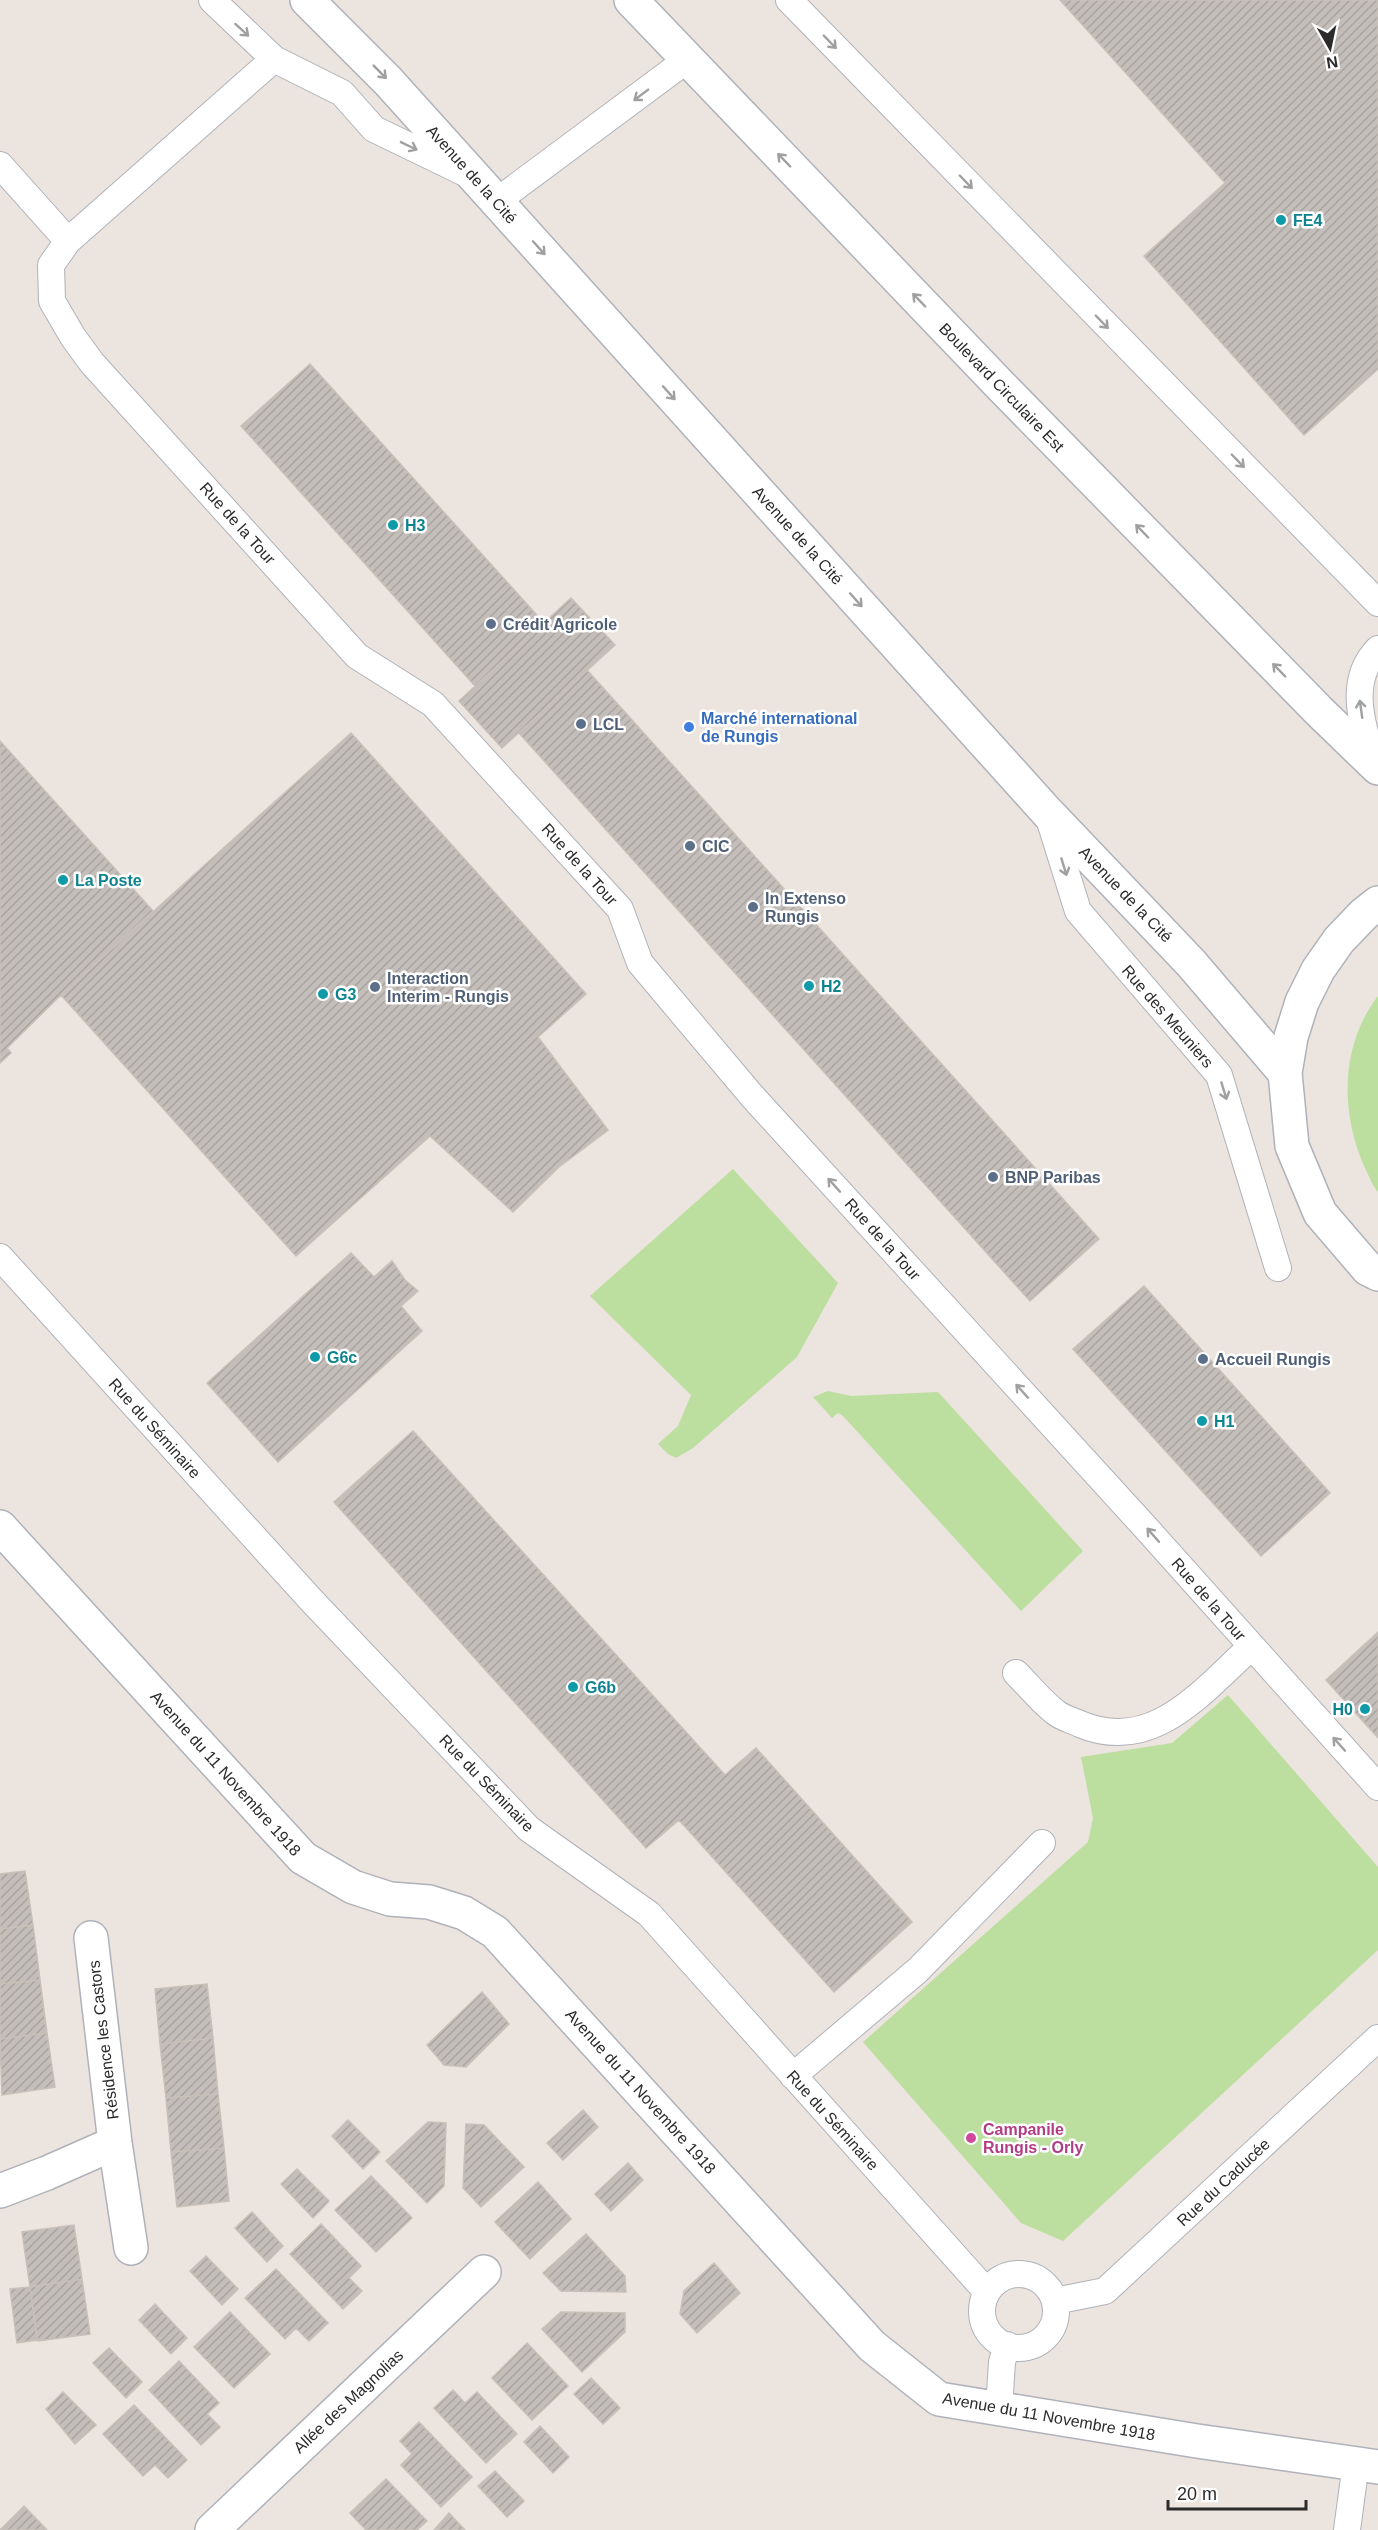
<svg xmlns="http://www.w3.org/2000/svg" width="1378" height="2530" viewBox="0 0 1378 2530" font-family="Helvetica,sans-serif">
  <defs>
    <pattern id="building-hatch" width="6" height="6" patternUnits="userSpaceOnUse" patternTransform="scale(1.5)"><rect width="6" height="6" fill="#c4bebb"/><path d="M-1 1l2-2M0 6l6-6M5 7l2-2" fill="none" stroke="#a9a3a1"/></pattern>
  </defs>
  <rect width="100%" height="100%" fill="#ece4de"/>
  <path fill="#bcde9f" d="M 1378,996 L 1378,1192 C 1372,1185 1369,1176 1365,1168 C 1340,1114 1340,1045 1378,996 Z
    M 733,1169 L 838,1283 L 797,1357 L 693,1448 L 676,1458 L 668,1454 L 658,1444 L 678,1426 L 691,1395 L 590,1296 Z
    M 828,1391 L 851,1396 L 938,1392 L 1083,1551 L 1021,1611 L 843,1416 L 838,1413 L 832,1418 L 813,1397 Z
    M 1228,1695 L 1378,1867 L 1378,1950 L 1063,2241 L 1021,2223 L 863,2042 L 1088,1842 L 1093,1818 L 1081,1757 L 1172,1743 Z"/>
  <path fill="url(#building-hatch)" stroke="#c7c0b8" stroke-width="1.5" d="M 1060,0 L 1378,0 L 1378,369 L 1304,435 L 1144,256 L 1225,183 Z
    M 310,364 L 544,623 L 475,686 L 241,426 Z
    M 571,598 L 615,645 L 502,748 L 459,701 Z
    M 587,670 L 1099,1239 L 1030,1301 L 519,733 Z
    M 351,733 L 586,994 L 538,1037 L 608,1130 L 559,1167 L 513,1212 L 430,1136 L 296,1256 L 61,995 Z
    M 0,741 L 153,911 L 61,995 L 7,1048 L 11,1053 L 0,1063 Z
    M 351,1253 L 374,1277 L 392,1261 L 405,1280 L 418,1291 L 401,1306 L 422,1331 L 278,1462 L 207,1383 Z
    M 1144,1286 L 1330,1493 L 1261,1556 L 1073,1349 Z
    M 413,1431 L 725,1775 L 756,1748 L 912,1922 L 834,1992 L 679,1820 L 646,1848 L 334,1502 Z
    M 1378,1632 L 1378,1738 L 1326,1680 Z
    M 25,1871 L 33,1925 L 0,1929 L 0,1874 Z
    M 33,1925 L 40,1980 L 0,1984 L 0,1929 Z
    M 40,1980 L 47,2033 L 0,2039 L 0,1984 Z
    M 207,1984 L 213,2038 L 160,2044 L 155,1989 Z
    M 482,1992 L 509,2024 L 466,2067 L 444,2065 L 427,2045 Z
    M 47,2033 L 55,2087 L 2,2095 L 0,2039 Z
    M 213,2038 L 218,2094 L 166,2098 L 160,2044 Z
    M 218,2094 L 224,2148 L 171,2152 L 166,2098 Z
    M 583,2110 L 598,2127 L 563,2160 L 547,2143 Z
    M 348,2120 L 380,2152 L 363,2169 L 332,2136 Z
    M 428,2122 L 446,2123 L 444,2186 L 427,2203 L 386,2161 Z
    M 466,2124 L 484,2125 L 524,2167 L 481,2207 L 463,2188 Z
    M 224,2148 L 229,2201 L 177,2207 L 171,2152 Z
    M 628,2163 L 643,2180 L 611,2211 L 595,2194 Z
    M 297,2169 L 329,2201 L 313,2218 L 281,2184 Z
    M 371,2176 L 412,2218 L 376,2252 L 335,2210 Z
    M 538,2182 L 571,2219 L 530,2259 L 495,2222 Z
    M 252,2212 L 283,2246 L 267,2262 L 235,2228 Z
    M 321,2224 L 361,2266 L 349,2278 L 362,2291 L 343,2309 L 290,2254 Z
    M 74,2225 L 82,2279 L 30,2287 L 22,2232 Z
    M 586,2234 L 625,2276 L 626,2292 L 561,2291 L 543,2273 Z
    M 206,2256 L 238,2289 L 222,2305 L 190,2271 Z
    M 714,2263 L 740,2293 L 697,2333 L 680,2314 L 684,2291 Z
    M 276,2269 L 328,2323 L 309,2341 L 296,2328 L 285,2339 L 245,2298 Z
    M 82,2279 L 90,2334 L 38,2341 L 30,2287 Z
    M 30,2287 L 37,2340 L 17,2343 L 10,2289 Z
    M 155,2304 L 187,2338 L 171,2354 L 139,2320 Z
    M 230,2312 L 270,2354 L 234,2388 L 194,2347 Z
    M 561,2312 L 625,2313 L 625,2332 L 582,2372 L 542,2329 Z
    M 527,2343 L 568,2386 L 532,2420 L 492,2378 Z
    M 109,2348 L 142,2382 L 126,2398 L 93,2363 Z
    M 179,2361 L 219,2403 L 207,2414 L 220,2427 L 201,2445 L 149,2390 Z
    M 591,2378 L 620,2408 L 603,2424 L 574,2394 Z
    M 453,2390 L 465,2403 L 477,2392 L 517,2434 L 486,2463 L 434,2408 Z
    M 63,2392 L 96,2425 L 75,2444 L 46,2409 Z
    M 134,2405 L 187,2460 L 168,2478 L 155,2465 L 143,2476 L 103,2434 Z
    M 419,2422 L 472,2477 L 441,2507 L 401,2465 L 412,2454 L 400,2441 Z
    M 540,2426 L 569,2457 L 553,2473 L 524,2442 Z
    M 495,2471 L 524,2501 L 507,2517 L 478,2486 Z
    M 386,2479 L 427,2521 L 417,2530 L 366,2530 L 350,2513 Z
    M 24,2506 L 47,2530 L 0,2530 Z
    M 449,2513 L 465,2530 L 434,2530 Z"/>
  <g fill="none" stroke-linecap="round" stroke-linejoin="round">
    <g stroke="#afb2ba" stroke-width="28">
      <path id="lane" d="M 212,0 L 274,59 L 342,93 L 374,129 L 469,175
        M 789,0 L 1378,603
        M 274,59 L 68,241 L 51,265 L 52,301 L 73,337 L 92,363 L 357,656 L 433,704 L 620,909 L 640,963 L 752,1096 L 1146,1528 L 1378,1787
        M 0,165 L 68,241
        M 497,201 L 688,59
        M 1375,766 C 1363,727 1346,682 1378,649
        M 1048,815 L 1078,911 L 1219,1075 L 1278,1268
        M 0,1257 L 312,1601 L 529,1829 L 649,1914 L 987,2292
        M 1016,1673 C 1029,1686 1041,1701 1055,1712 C 1062,1718 1072,1720 1080,1724 C 1153,1755 1202,1691 1251,1647
        M 793,2076 L 918,1970 L 1042,1843
        M982 2311a37 37 0 1 1 74 0a37 37 0 1 1-74 0Z
        M 1055,2301 L 1105,2291 L 1378,2038
        M 999,2409 L 1002,2362 L 1007,2345
        M 1347,2530 L 1356,2463"/>
    </g>
    <g stroke="#afb2ba" stroke-width="36">
      <path id="street" d="M 307,0 L 388,81 L 1047,812 L 1191,963 L 1285,1073
        M 631,0 L 1000,385 L 1320,712 L 1378,768
        M 1378,903 L 1364,914 L 1339,940 L 1318,970 L 1302,1002 L 1291,1037 L 1285,1073 L 1292,1146 L 1320,1213 L 1368,1269 L 1378,1274
        M 91,1938 L 115,2143 L 131,2248
        M 0,2191 L 47,2173 L 115,2143
        M 212,2530 L 484,2272"/>
    </g>
    <g stroke="#afb2ba" stroke-width="36">
      <path id="secondary" d="M 0,1527 L 303,1858 L 353,1887 L 390,1899 L 429,1902 L 464,1913 L 495,1932 L 872,2346 L 939,2399 L 1197,2441 L 1378,2467"/>
    </g>
    <use href="#lane" stroke="#fff" stroke-width="26"/>
    <use href="#street" stroke="#fff" stroke-width="33"/>
    <use href="#secondary" stroke="#fff" stroke-width="33"/>
  </g>
  <defs><path id="oneway-shaft" d="M-6 0H5M1.5-3L5.5 0L1.5 3" fill="none" stroke-width="1.6" stroke-linecap="round" stroke-linejoin="round" transform="scale(1.5)"/></defs>
  <g stroke="#a0a0a0">
    <use href="#oneway-shaft" transform="translate(242 30) rotate(42)"/>
    <use href="#oneway-shaft" transform="translate(830 42) rotate(46)"/>
    <use href="#oneway-shaft" transform="translate(380 72) rotate(45)"/>
    <use href="#oneway-shaft" transform="translate(641 95) rotate(143)"/>
    <use href="#oneway-shaft" transform="translate(409 146) rotate(26)"/>
    <use href="#oneway-shaft" transform="translate(784 160) rotate(-134)"/>
    <use href="#oneway-shaft" transform="translate(966 182) rotate(46)"/>
    <use href="#oneway-shaft" transform="translate(539 248) rotate(48)"/>
    <use href="#oneway-shaft" transform="translate(919 300) rotate(-134)"/>
    <use href="#oneway-shaft" transform="translate(1102 322) rotate(46)"/>
    <use href="#oneway-shaft" transform="translate(669 393) rotate(48)"/>
    <use href="#oneway-shaft" transform="translate(1238 461) rotate(46)"/>
    <use href="#oneway-shaft" transform="translate(1142 531) rotate(-134)"/>
    <use href="#oneway-shaft" transform="translate(856 600) rotate(48)"/>
    <use href="#oneway-shaft" transform="translate(1279 670) rotate(-134)"/>
    <use href="#oneway-shaft" transform="translate(1361 709) rotate(-98)"/>
    <use href="#oneway-shaft" transform="translate(1064 867) rotate(73)"/>
    <use href="#oneway-shaft" transform="translate(1224 1091) rotate(73)"/>
    <use href="#oneway-shaft" transform="translate(834 1185) rotate(-132)"/>
    <use href="#oneway-shaft" transform="translate(1022 1391) rotate(-132)"/>
    <use href="#oneway-shaft" transform="translate(1153 1535) rotate(-131)"/>
    <use href="#oneway-shaft" transform="translate(1339 1744) rotate(-132)"/>
  </g>
  <g fill="#0f9aa8" stroke="#fff" stroke-width="2">
    <circle cx="1281" cy="220" r="6"/>
    <circle cx="393" cy="525" r="6"/>
    <circle cx="63" cy="880" r="6"/>
    <circle cx="809" cy="986" r="6"/>
    <circle cx="323" cy="994" r="6"/>
    <circle cx="315" cy="1357" r="6"/>
    <circle cx="1202" cy="1421" r="6"/>
    <circle cx="573" cy="1687" r="6"/>
    <circle cx="1365" cy="1709" r="6"/>
  </g>
  <g fill="#5c6f8a" stroke="#fff" stroke-width="2">
    <circle cx="491" cy="624" r="6"/>
    <circle cx="581" cy="724" r="6"/>
    <circle cx="690" cy="846" r="6"/>
    <circle cx="753" cy="907" r="6"/>
    <circle cx="375" cy="987" r="6"/>
    <circle cx="993" cy="1177" r="6"/>
    <circle cx="1203" cy="1359" r="6"/>
  </g>
  <circle fill="#3f7fe0" stroke="#fff" stroke-width="2" cx="689" cy="727" r="6"/>
  <circle fill="#d1479c" stroke="#fff" stroke-width="2" cx="971" cy="2138" r="6"/>
  <g text-anchor="middle" stroke-width="5" stroke-linejoin="round" paint-order="stroke">
    <g font-size="16" fill="#2b2b2b" stroke="#fff">
      <text transform="translate(472 174) rotate(48)" y="6">Avenue de la Cité</text>
      <text transform="translate(1002 387) rotate(46)" y="6">Boulevard Circulaire Est</text>
      <text transform="translate(238 523) rotate(48)" y="6">Rue de la Tour</text>
      <text transform="translate(798 535) rotate(48)" y="6">Avenue de la Cité</text>
      <text transform="translate(580 864) rotate(48)" y="6">Rue de la Tour</text>
      <text transform="translate(1126 894) rotate(46)" y="6">Avenue de la Cité</text>
      <text transform="translate(1168 1016) rotate(49)" y="6">Rue des Meuniers</text>
      <text transform="translate(883 1239) rotate(48)" y="6">Rue de la Tour</text>
      <text transform="translate(155 1428) rotate(48)" y="6">Rue du Séminaire</text>
      <text transform="translate(1209 1599) rotate(49)" y="6">Rue de la Tour</text>
      <text transform="translate(226 1773) rotate(48)" y="6">Avenue du 11 Novembre 1918</text>
      <text transform="translate(487 1783) rotate(46)" y="6">Rue du Séminaire</text>
      <text transform="translate(103 2040) rotate(-97)" y="6">Résidence les Castors</text>
      <text transform="translate(641 2091) rotate(48)" y="6">Avenue du 11 Novembre 1918</text>
      <text transform="translate(833 2120) rotate(48)" y="6">Rue du Séminaire</text>
      <text transform="translate(1223 2182) rotate(-43)" y="6">Rue du Caducée</text>
      <text transform="translate(348 2401) rotate(-43)" y="6">Allée des Magnolias</text>
      <text transform="translate(1049 2416) rotate(10)" y="6">Avenue du 11 Novembre 1918</text>
    </g>
    <g font-size="16" font-weight="bold" fill="#0d838f" stroke="#fff" text-anchor="start">
      <text x="1293" y="226">FE4</text>
      <text x="405" y="531">H3</text>
      <text x="75" y="886">La Poste</text>
      <text x="821" y="992">H2</text>
      <text x="335" y="1000">G3</text>
      <text x="327" y="1363">G6c</text>
      <text x="1214" y="1427">H1</text>
      <text x="585" y="1693">G6b</text>
      <text x="1353" y="1715" text-anchor="end">H0</text>
    </g>
    <g font-size="16" font-weight="bold" fill="#4e5e75" stroke="#fff" text-anchor="start">
      <text x="503" y="630">Crédit Agricole</text>
      <text x="593" y="730">LCL</text>
      <text x="702" y="852">CIC</text>
      <text x="765" y="904">In Extenso<tspan x="765" dy="18">Rungis</tspan></text>
      <text x="387" y="984">Interaction<tspan x="387" dy="18">Interim - Rungis</tspan></text>
      <text x="1005" y="1183">BNP Paribas</text>
      <text x="1215" y="1365">Accueil Rungis</text>
    </g>
    <g font-size="16" font-weight="bold" fill="#366cbe" stroke="#fff" text-anchor="start">
      <text x="701" y="724">Marché international<tspan x="701" dy="18">de Rungis</tspan></text>
    </g>
    <g font-size="16" font-weight="bold" fill="#b23c85" stroke="#fff" text-anchor="start">
      <text x="983" y="2135">Campanile<tspan x="983" dy="18">Rungis - Orly</tspan></text>
    </g>
  </g>
  <g transform="translate(1330 48) rotate(171)" stroke="#ffffff" stroke-width="4.5" paint-order="stroke">
  <path d="M0-4.5L10 22L0 15L-10 22Z" fill="#2b2b2b"/>
  <text y="-9" font-size="16" font-weight="bold" text-anchor="middle" fill="#2b2b2b">N</text>
  </g>
  <path d="M1168 2500v9h138v-9" fill="none" stroke="#2b2b2b" stroke-width="3"/>
  <text x="1177" y="2500" font-size="18" fill="#2b2b2b" stroke="#ffffff" stroke-width="4.5" paint-order="stroke">20 m</text>
</svg>
